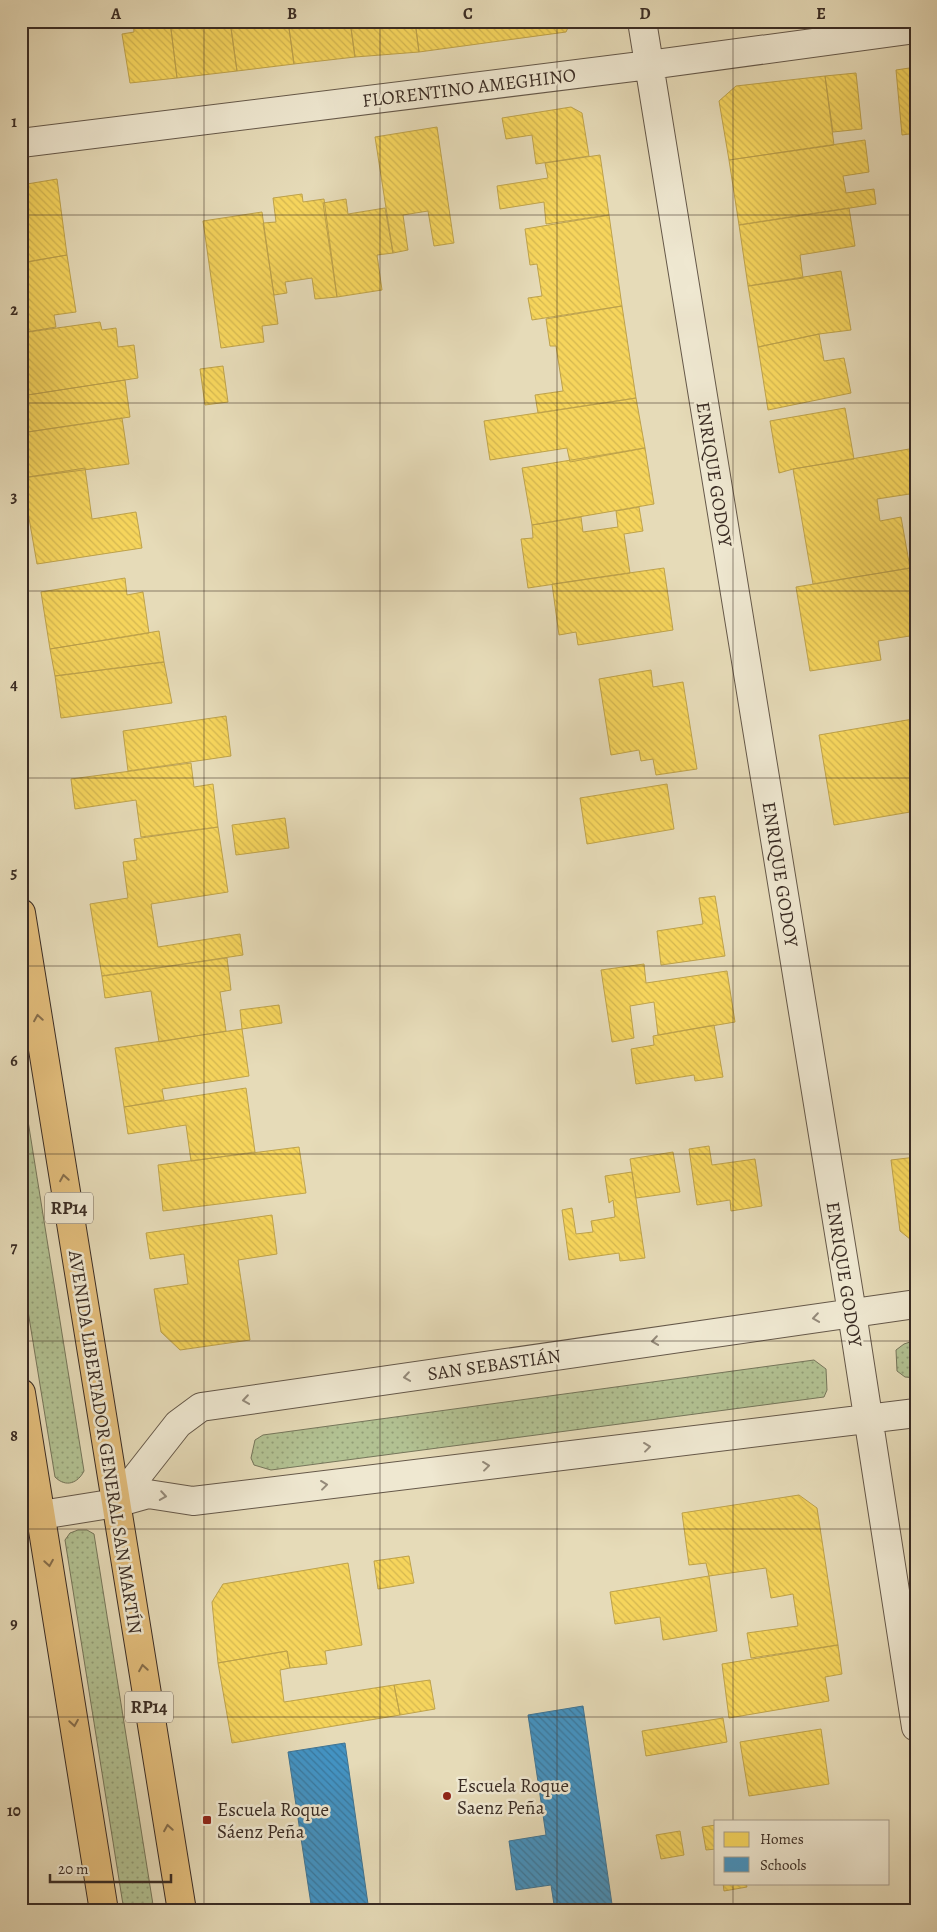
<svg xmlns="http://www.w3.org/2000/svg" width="937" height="1932" viewBox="0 0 937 1932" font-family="Alegreya,serif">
  <defs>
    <pattern id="grass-dots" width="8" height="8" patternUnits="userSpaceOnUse" patternTransform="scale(1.25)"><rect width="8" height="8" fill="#b2c192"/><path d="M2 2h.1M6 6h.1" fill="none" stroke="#929d77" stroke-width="1.8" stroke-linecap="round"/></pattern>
    <pattern id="homes-back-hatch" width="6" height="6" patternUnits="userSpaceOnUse" patternTransform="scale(1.25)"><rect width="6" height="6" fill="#f6d55c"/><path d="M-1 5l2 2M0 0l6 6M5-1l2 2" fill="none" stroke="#d4b750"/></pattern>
    <pattern id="schools-back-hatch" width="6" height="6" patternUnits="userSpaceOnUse" patternTransform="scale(1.25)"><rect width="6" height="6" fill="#4393c3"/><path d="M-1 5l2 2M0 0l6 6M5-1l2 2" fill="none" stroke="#39789e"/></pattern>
  </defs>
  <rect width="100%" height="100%" fill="#e6dbb8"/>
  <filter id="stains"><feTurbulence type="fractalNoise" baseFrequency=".004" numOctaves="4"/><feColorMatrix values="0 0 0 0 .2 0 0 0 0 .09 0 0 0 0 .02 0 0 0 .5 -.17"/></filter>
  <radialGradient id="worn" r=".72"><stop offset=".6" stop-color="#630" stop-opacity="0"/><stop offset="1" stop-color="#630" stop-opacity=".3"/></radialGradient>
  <path fill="url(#grass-dots)" stroke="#76765b" d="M 21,1077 L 84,1471 C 78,1483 66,1488 55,1477 L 21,1268 Z
    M 916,1340 L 916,1378 L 905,1377 L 897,1371 L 896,1350 L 904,1344 Z
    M 814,1360 L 826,1369 L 827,1390 L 824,1397 L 271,1470 L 254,1465 L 251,1458 L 255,1440 L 263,1435 Z
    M 78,1530 L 87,1530 L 94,1534 L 154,1911 L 124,1911 L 65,1540 L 70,1533 Z"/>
  <path fill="url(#homes-back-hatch)" stroke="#bea24b" d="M 133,21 L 170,21 L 177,78 L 130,83 L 122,34 L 134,32 Z
    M 170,21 L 230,21 L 237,71 L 177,78 Z
    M 230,21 L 288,21 L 294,64 L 237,71 Z
    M 288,21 L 350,21 L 355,57 L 294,64 Z
    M 350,21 L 415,21 L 419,52 L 355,57 Z
    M 415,21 L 571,21 L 566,32 L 419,52 Z
    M 916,67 L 916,133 L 902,135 L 896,70 Z
    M 856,73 L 862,129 L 833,132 L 825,76 Z
    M 825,76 L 834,145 L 729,160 L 719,101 L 736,86 Z
    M 21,78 L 24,97 L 21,97 Z
    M 571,107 L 582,113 L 589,156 L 536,164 L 532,135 L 506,139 L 502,118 Z
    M 437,127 L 454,243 L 434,246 L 428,211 L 403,215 L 408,250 L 393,253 L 375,137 Z
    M 865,140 L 869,172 L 843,176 L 846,193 L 874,189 L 876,204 L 739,225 L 729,160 Z
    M 600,155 L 609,215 L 546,224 L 544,202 L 500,209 L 497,186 L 548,178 L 545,163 Z
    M 57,179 L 67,255 L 21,263 L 21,185 Z
    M 302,194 L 303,202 L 324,199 L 337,297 L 315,299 L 312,278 L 285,282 L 287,293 L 274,295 L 263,223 L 276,222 L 273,198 Z
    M 346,199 L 348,214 L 385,208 L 393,253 L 377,255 L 382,290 L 337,297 L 323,203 Z
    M 849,208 L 855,246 L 800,255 L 803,278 L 748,286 L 739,225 Z
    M 262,212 L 278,324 L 262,326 L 264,342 L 221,348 L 203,221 Z
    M 609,215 L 622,306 L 532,320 L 528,298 L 542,296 L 537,264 L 530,265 L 525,229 Z
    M 67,255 L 76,312 L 54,315 L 56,327 L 21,333 L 21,263 Z
    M 841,271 L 851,330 L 819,334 L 758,347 L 748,286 Z
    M 622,306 L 636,398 L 538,413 L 535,395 L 563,391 L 556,346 L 550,346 L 546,319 Z
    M 100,322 L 102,330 L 116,328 L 118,347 L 134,345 L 138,378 L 21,396 L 21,333 Z
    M 819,334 L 824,361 L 844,358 L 851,393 L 768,410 L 758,347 Z
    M 223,366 L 228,402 L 205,405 L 200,369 Z
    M 125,380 L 130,417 L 21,433 L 21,396 Z
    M 636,398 L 645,448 L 570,462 L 567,448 L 490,460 L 484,421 Z
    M 845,408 L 854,459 L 793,469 L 779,473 L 770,421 Z
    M 122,418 L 129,464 L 22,478 L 21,433 Z
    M 645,448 L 654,504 L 532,525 L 522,468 Z
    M 915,448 L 916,493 L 877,499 L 880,521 L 901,517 L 910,568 L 813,584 L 793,469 Z
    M 85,468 L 92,519 L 136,512 L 142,548 L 37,564 L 22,478 Z
    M 639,507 L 643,531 L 624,534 L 630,573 L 528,588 L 521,539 L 533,538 L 532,525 L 581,517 L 583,532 L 618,527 L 616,511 Z
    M 916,567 L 916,635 L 878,641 L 881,660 L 810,671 L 796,587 Z
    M 664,568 L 673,630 L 578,645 L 576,632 L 559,635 L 552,584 Z
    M 125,578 L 127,595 L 143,592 L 149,633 L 50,649 L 41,592 Z
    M 159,631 L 164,662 L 55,676 L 50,649 Z
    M 164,662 L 172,703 L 61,718 L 55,676 Z
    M 651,670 L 653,687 L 683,682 L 697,769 L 656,775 L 653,759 L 641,761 L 639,750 L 611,755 L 599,679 Z
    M 226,716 L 231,756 L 128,771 L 123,731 Z
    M 913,719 L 916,735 L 916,811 L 834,825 L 819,735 Z
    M 191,763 L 194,787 L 213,784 L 218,827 L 141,837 L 136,800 L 75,809 L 71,779 Z
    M 667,784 L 674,829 L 587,844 L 580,798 Z
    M 285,818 L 289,848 L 236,855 L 232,825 Z
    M 218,827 L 228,892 L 151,904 L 158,947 L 240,934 L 243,955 L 102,976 L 90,904 L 128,898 L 123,862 L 137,860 L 134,839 Z
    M 715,896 L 725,956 L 661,965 L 657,931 L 703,924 L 699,898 Z
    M 227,958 L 231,990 L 220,992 L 226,1031 L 159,1042 L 151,991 L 105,998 L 102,976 Z
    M 644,964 L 646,983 L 727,971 L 735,1022 L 658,1035 L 654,1002 L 630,1006 L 634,1038 L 612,1042 L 601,970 Z
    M 279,1005 L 282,1023 L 242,1029 L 240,1010 Z
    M 714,1025 L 723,1077 L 695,1081 L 694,1075 L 636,1084 L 631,1049 L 654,1045 L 653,1036 Z
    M 242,1029 L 249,1076 L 162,1089 L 164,1100 L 124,1107 L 115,1048 Z
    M 246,1088 L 255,1152 L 191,1161 L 186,1125 L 128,1134 L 124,1107 Z
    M 709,1146 L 712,1165 L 755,1159 L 762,1206 L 731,1211 L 730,1200 L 697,1205 L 689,1149 Z
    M 299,1147 L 306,1193 L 163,1211 L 158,1165 Z
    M 673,1152 L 680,1192 L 636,1198 L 630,1159 Z
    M 916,1157 L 916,1244 L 900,1231 L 891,1160 Z
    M 632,1172 L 645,1258 L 620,1261 L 619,1253 L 569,1260 L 562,1210 L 572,1208 L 576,1234 L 593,1232 L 591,1221 L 615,1217 L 613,1200 L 609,1203 L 605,1176 Z
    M 272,1215 L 277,1254 L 238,1260 L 250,1340 L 180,1350 L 161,1332 L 154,1289 L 188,1284 L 184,1254 L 150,1259 L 146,1233 Z
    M 799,1495 L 817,1508 L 838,1645 L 751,1658 L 747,1633 L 798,1626 L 793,1594 L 771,1598 L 766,1568 L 709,1576 L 706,1563 L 689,1565 L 682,1513 Z
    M 409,1556 L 414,1583 L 378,1589 L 374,1561 Z
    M 348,1563 L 362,1645 L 325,1651 L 327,1664 L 290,1668 L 287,1651 L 218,1663 L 212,1602 L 223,1584 Z
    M 709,1576 L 717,1631 L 663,1640 L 660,1617 L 615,1624 L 610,1592 Z
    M 838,1645 L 842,1674 L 825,1677 L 829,1701 L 729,1718 L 722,1664 Z
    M 287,1651 L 290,1668 L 280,1670 L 284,1702 L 394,1685 L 400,1715 L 232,1743 L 218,1663 Z
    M 430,1680 L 435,1709 L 400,1715 L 394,1685 Z
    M 723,1718 L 727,1742 L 646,1756 L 642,1731 Z
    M 821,1729 L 829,1784 L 749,1796 L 740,1742 Z
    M 716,1825 L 716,1849 L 706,1850 L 702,1827 Z
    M 680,1831 L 684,1855 L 661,1859 L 656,1835 Z
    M 723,1883 L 746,1883 L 747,1887 L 724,1891 Z"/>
  <path fill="url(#schools-back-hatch)" stroke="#407493" d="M 583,1706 L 613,1911 L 555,1911 L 551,1885 L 516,1890 L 509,1841 L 546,1835 L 528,1715 Z
    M 345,1743 L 369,1911 L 312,1911 L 288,1752 Z"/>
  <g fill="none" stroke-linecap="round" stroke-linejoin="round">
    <g stroke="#655849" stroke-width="30">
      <path id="minor" d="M 642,21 L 852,1313 L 916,1727
        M 21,143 L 649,65 L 916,29
        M 116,1503 L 178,1424 L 201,1407 L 916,1304
        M 41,1515 L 116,1503 L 148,1494 L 193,1501 L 916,1413"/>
    </g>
    <g stroke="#3a2c24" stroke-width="30">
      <path id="primary" d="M 21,913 L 182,1911
        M 21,1393 L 104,1911"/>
    </g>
    <use href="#minor" stroke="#efe8d1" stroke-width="28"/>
    <use href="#primary" stroke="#e3be7c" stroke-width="28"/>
  </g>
  <defs><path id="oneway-chevron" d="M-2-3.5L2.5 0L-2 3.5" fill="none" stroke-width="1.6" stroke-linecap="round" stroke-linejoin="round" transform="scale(1.25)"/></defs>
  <g stroke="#866e4c">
    <use href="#oneway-chevron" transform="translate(38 1018) rotate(-99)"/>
    <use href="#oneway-chevron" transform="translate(64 1178) rotate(-99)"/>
    <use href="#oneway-chevron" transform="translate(49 1563) rotate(81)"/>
    <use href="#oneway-chevron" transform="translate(143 1668) rotate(-99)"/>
    <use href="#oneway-chevron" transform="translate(74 1723) rotate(81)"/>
    <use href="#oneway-chevron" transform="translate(168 1828) rotate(-99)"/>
  </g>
  <g stroke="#948a7a">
    <use href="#oneway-chevron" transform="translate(816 1318) rotate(172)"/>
    <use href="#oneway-chevron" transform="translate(655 1341) rotate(172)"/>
    <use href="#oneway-chevron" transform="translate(407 1377) rotate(172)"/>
    <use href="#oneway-chevron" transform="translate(246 1400) rotate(172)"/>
    <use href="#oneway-chevron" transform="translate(647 1447) rotate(-7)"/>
    <use href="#oneway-chevron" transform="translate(486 1466) rotate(-7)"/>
    <use href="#oneway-chevron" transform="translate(324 1485) rotate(-7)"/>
    <use href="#oneway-chevron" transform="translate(163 1496) rotate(9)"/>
  </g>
  <path fill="none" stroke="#3a2c24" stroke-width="1" stroke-opacity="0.55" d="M 204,21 L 204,1911M 380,21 L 380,1911M 557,21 L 557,1911M 733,21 L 733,1821M 21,215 L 916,215M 21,403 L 916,403M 21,591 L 916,591M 21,778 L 916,778M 21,966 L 916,966M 21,1154 L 916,1154M 21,1341 L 916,1341M 21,1529 L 916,1529M 21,1717 L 916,1717M 733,1883 L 733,1911"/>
  <g fill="#8f2418" stroke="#efe8d1" stroke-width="2">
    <circle cx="447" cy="1796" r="5"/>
    <rect x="202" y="1815" width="10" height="10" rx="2.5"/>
  </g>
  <g text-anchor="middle" stroke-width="5" stroke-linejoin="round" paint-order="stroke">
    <g fill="#efe8d1" stroke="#706458" stroke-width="1">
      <rect x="45" y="1192.5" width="48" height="31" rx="4"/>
      <rect x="125" y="1691.5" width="48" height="31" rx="4"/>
    </g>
    <g font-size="18" font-weight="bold" fill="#3a2c24">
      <text x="69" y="1214">RP14</text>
      <text x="149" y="1713">RP14</text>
    </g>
    <g font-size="19" fill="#3a2c24" stroke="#efe8d1">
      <text transform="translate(469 87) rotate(-7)" y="7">FLORENTINO AMEGHINO</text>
      <text transform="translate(715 474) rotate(81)" y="7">ENRIQUE GODOY</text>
      <text transform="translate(781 874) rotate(81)" y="7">ENRIQUE GODOY</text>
      <text transform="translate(845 1274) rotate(81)" y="7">ENRIQUE GODOY</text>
      <text transform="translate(494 1364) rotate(-8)" y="7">SAN SEBASTIÁN</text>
      <text transform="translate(106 1442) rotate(81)" y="7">AVENIDA LIBERTADOR GENERAL SAN MARTÍN</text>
    </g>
    <g font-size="19" fill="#3a2c24" stroke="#efe8d1" text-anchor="start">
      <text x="457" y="1792">Escuela Roque<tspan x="457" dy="22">Saenz Peña</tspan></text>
      <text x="217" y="1816">Escuela Roque<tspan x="217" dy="22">Sáenz Peña</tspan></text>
    </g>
  </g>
  <rect width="937" height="1932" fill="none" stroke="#e6dbb8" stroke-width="55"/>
  <rect x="714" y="1820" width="175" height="65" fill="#efe8d1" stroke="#a79d8c"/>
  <rect x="724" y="1832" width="25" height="15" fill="#f6d55c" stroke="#a79d8c"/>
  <text x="760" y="1844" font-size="15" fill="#3a2c24">Homes</text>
  <rect x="724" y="1857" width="25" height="15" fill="#4393c3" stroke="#a79d8c"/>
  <text x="760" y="1870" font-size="15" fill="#3a2c24">Schools</text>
  <path d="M50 1874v8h121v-8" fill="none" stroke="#3a2c24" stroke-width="2.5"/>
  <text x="58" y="1874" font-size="15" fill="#3a2c24" stroke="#efe8d1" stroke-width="4" paint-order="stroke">20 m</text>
  <rect x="28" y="28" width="882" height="1876" fill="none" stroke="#3a2c24" stroke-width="2"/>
  <g font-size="16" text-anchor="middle" font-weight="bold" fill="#3a2c24">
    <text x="116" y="19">A</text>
    <text x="292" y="19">B</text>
    <text x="468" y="19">C</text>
    <text x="645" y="19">D</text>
    <text x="821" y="19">E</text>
    <text x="14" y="127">1</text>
    <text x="14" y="315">2</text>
    <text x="14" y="502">3</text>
    <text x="14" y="690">4</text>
    <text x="14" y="878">5</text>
    <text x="14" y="1066">6</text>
    <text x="14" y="1253">7</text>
    <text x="14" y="1441">8</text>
    <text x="14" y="1629">9</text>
    <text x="14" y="1816">10</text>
  </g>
  <rect width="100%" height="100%" filter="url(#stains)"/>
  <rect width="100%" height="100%" fill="url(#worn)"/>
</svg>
